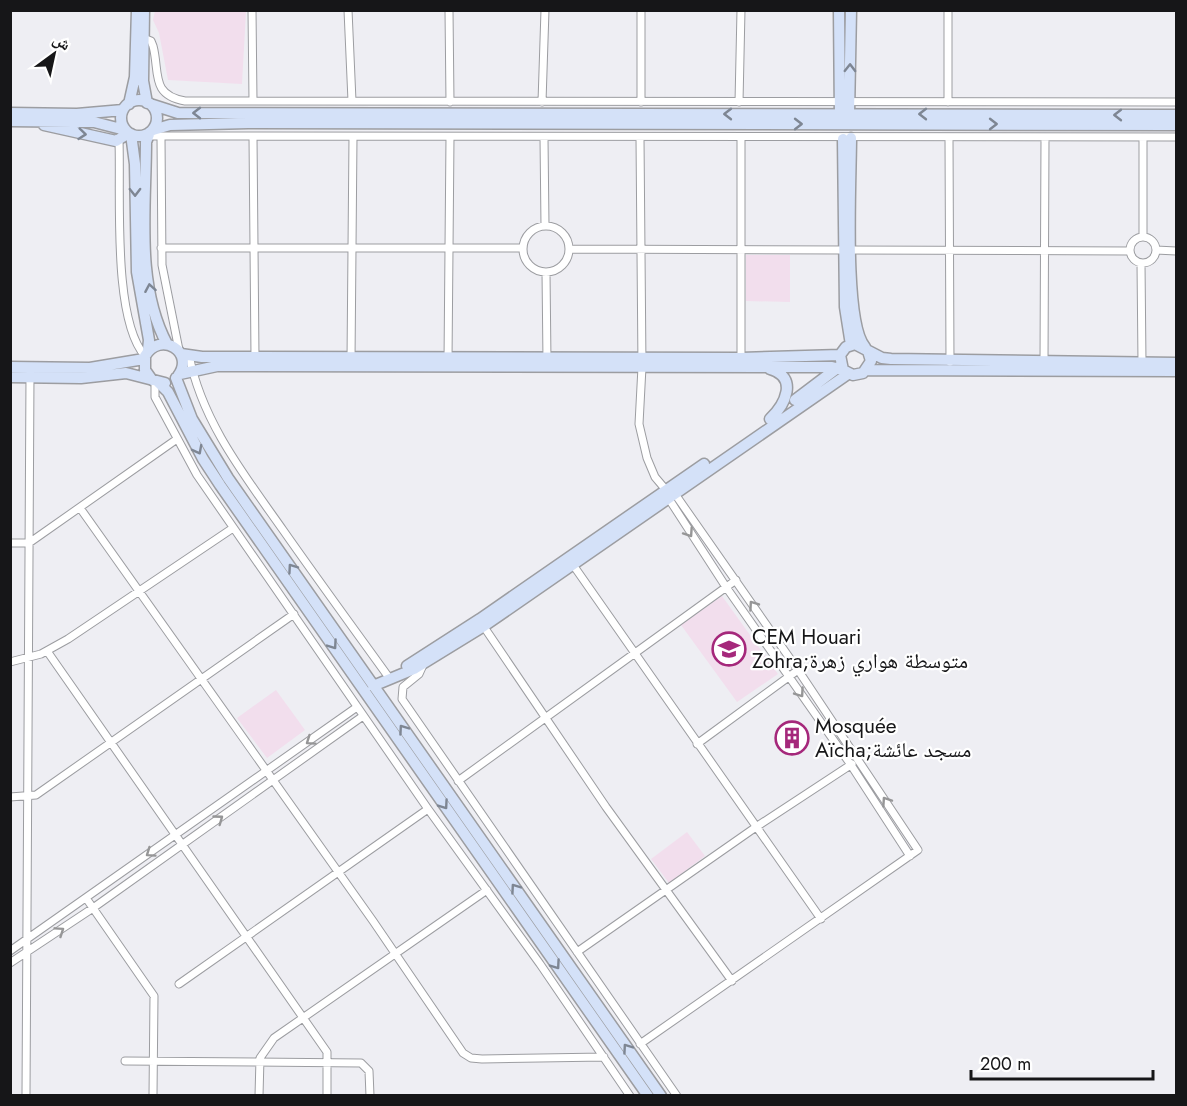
<svg xmlns="http://www.w3.org/2000/svg" width="1187" height="1106" viewBox="0 0 1187 1106" font-family="Jost,'Noto Naskh Arabic',sans-serif">
  <rect width="100%" height="100%" fill="#eeeef3"/>
  <path fill="#f2deed" d="M 155,11 L 246,11 L 242,84 L 168,80 L 159,33 L 153,20 Z
    M 746,255 L 790,255 L 790,302 L 746,301 Z
    M 722,596 L 778,674 L 737,702 L 681,625 Z
    M 276,690 L 305,730 L 267,758 L 237,718 Z
    M 687,832 L 705,856 L 669,883 L 651,859 Z"/>
  <g fill="none" stroke-linecap="round" stroke-linejoin="round">
    <g stroke="#9c9da1" stroke-width="9">
      <path id="street" d="M 252,10 L 253,101
        M 348,10 L 352,101
        M 449,10 L 450,102
        M 641,10 L 641,102
        M 143,38 L 151,41 L 153,46 C 160,72 150,95 185,101 L 1176,102
        M 542,102 L 545,10
        M 739,102 L 741,10
        M 948,102 L 948,10
        M 142,136 L 1176,137
        M 161,137 L 162,265 L 179,350
        M 253,137 L 255,357
        M 1143,137 L 1143,237
        M 544,138 L 545,226
        M 640,138 L 642,367 L 639,424 L 647,458 L 655,477 L 666,490
        M 949,138 L 950,362
        M 119,141 C 121,192 112,319 145,356
        M523 249a23 23 0 1 1 46 0a23 23 0 1 1-46 0Z
        M1130 250a13 13 0 1 1 26 0a13 13 0 1 1-26 0Z
        M 161,248 L 522,248
        M 569,249 L 1130,251
        M 1156,250 L 1176,251
        M 1141,263 L 1142,363
        M 546,272 L 547,361
        M 189,355 C 202,422 245,476 283,530 C 318,580 354,629 390,679
        M 351,360 L 353,137
        M 448,361 L 450,137
        M 741,361 L 741,138
        M 1044,362 L 1045,138
        M 155,381 L 155,397 L 197,475 L 428,809 L 540,964 L 630,1096
        M 667,496 L 726,587 L 851,765 L 910,856
        M 80,508 L 373,921 L 463,1053 L 471,1058 L 482,1059 L 604,1057
        M 10,543 L 29,543 L 177,439
        M 571,562 L 821,919
        M 482,624 L 606,807 L 732,981
        M 47,651 L 327,1052 L 327,1096
        M 10,662 L 41,654 L 68,639 L 233,528
        M 424,663 L 419,674 L 403,687 L 402,699 L 677,1096
        M 697,744 L 798,670
        M 458,781 L 736,580
        M 10,797 L 36,795 L 294,614
        M 86,898 L 154,996 L 153,1096
        M 10,951 L 357,707
        M 577,952 L 756,827 L 852,764
        M 10,963 L 93,908 L 363,716
        M 179,984 L 428,809
        M 640,1044 L 918,850 L 798,670 L 675,494 L 672,492
        M 125,1061 L 361,1063 L 369,1071 L 370,1096
        M 26,1096 L 30,375
        M 259,1096 L 260,1058 L 274,1038 L 487,890"/>
    </g>
    <g stroke="#9c9da1" stroke-width="13">
      <path id="secondary" d="M 144,10 L 143,81 L 147,103
        M 839,10 L 840,119
        M121 118a18 18 0 1 1 36 0a18 18 0 1 1-36 0Z
        M 129,104 L 135,77 L 137,10
        M 150,104 L 178,113 L 1176,115
        M 10,113 L 77,114 L 123,110
        M 846,119 L 849,114 L 851,10
        M 10,121 L 94,122 L 125,130
        M 44,125 L 116,141 L 129,133
        M 153,130 L 170,125 L 248,123 L 1176,125
        M 150,132 L 146,142 C 146,207 135,284 167,344
        M 131,134 L 135,164 L 137,272 L 149,340 L 148,350
        M 851,138 C 851,177 843,322 865,347
        M 843,139 L 845,307 L 851,345
        M 868,351 L 871,361 L 863,373 L 853,375 L 843,370 L 840,355 L 846,347 L 855,344 L 882,358 L 891,359 L 1176,363
        M 181,354 L 202,357 L 741,358 L 840,355
        M 10,367 L 90,368 L 144,359
        M 867,370 L 1176,371
        M 180,374 L 217,366 L 832,367 L 843,370
        M 10,377 L 81,378 L 126,373 L 165,383
        M 176,378 L 192,419 L 228,478 L 661,1096
        M 152,380 L 145,370 L 145,356 C 160,330 196,352 178,376
        M 158,382 L 168,392 L 203,459 L 220,485 L 648,1096
        M 795,400 L 840,366
        M 770,419 C 785,405 799,377 770,369
        M 407,666 L 480,619 L 704,464
        M 373,686 L 414,669 L 484,626 L 848,374"/>
    </g>
    <use href="#street" stroke="#fff" stroke-width="7"/>
    <use href="#secondary" stroke="#d4e1f8" stroke-width="10"/>
  </g>
  <defs><path id="oneway-chevron" d="M-2-3.5L2.5 0L-2 3.5" fill="none" stroke-width="1.6" stroke-linecap="round" stroke-linejoin="round" transform="scale(1.5)"/></defs>
  <g stroke="#7e8693">
    <use href="#oneway-chevron" transform="translate(850 68) rotate(-89)"/>
    <use href="#oneway-chevron" transform="translate(197 113) rotate(-180)"/>
    <use href="#oneway-chevron" transform="translate(728 114) rotate(-180)"/>
    <use href="#oneway-chevron" transform="translate(923 114) rotate(-180)"/>
    <use href="#oneway-chevron" transform="translate(1118 115) rotate(-180)"/>
    <use href="#oneway-chevron" transform="translate(798 124)"/>
    <use href="#oneway-chevron" transform="translate(993 124)"/>
    <use href="#oneway-chevron" transform="translate(82 134) rotate(6)"/>
    <use href="#oneway-chevron" transform="translate(135 192) rotate(89)"/>
    <use href="#oneway-chevron" transform="translate(150 288) rotate(-100)"/>
    <use href="#oneway-chevron" transform="translate(198 450) rotate(62)"/>
    <use href="#oneway-chevron" transform="translate(292 568) rotate(-125)"/>
    <use href="#oneway-chevron" transform="translate(333 645) rotate(55)"/>
    <use href="#oneway-chevron" transform="translate(403 729) rotate(-125)"/>
    <use href="#oneway-chevron" transform="translate(444 805) rotate(55)"/>
    <use href="#oneway-chevron" transform="translate(515 888) rotate(-125)"/>
    <use href="#oneway-chevron" transform="translate(556 965) rotate(55)"/>
    <use href="#oneway-chevron" transform="translate(627 1048) rotate(-125)"/>
  </g>
  <g stroke="#969697">
    <use href="#oneway-chevron" transform="translate(689 533) rotate(56)"/>
    <use href="#oneway-chevron" transform="translate(753 605) rotate(-125)"/>
    <use href="#oneway-chevron" transform="translate(800 693) rotate(55)"/>
    <use href="#oneway-chevron" transform="translate(310 741) rotate(145)"/>
    <use href="#oneway-chevron" transform="translate(886 801) rotate(-124)"/>
    <use href="#oneway-chevron" transform="translate(219 819) rotate(-36)"/>
    <use href="#oneway-chevron" transform="translate(150 853) rotate(145)"/>
    <use href="#oneway-chevron" transform="translate(60 931) rotate(-34)"/>
  </g>
  <defs>
    <g id="school-ring" transform="scale(1.725)"><circle r="9.5" fill="#fff" stroke="#a5287b" stroke-width="1.5"/><path d="M0-5L7-2L0 1L-7-2ZM-4 1L0 2.5L4 1V4Q0 6-4 4Z" fill="#a5287b"/></g>
    <g id="building-ring" transform="scale(1.725)"><circle r="9.5" fill="#fff" stroke="#a5287b" stroke-width="1.5"/><path d="M-4-6H4V6H1V3H-1V6H-4ZM-2.5-4.3h1.7v1.8h-1.7ZM.8-4.3h1.7v1.8H.8ZM-2.5-1h1.7V.8h-1.7ZM.8-1h1.7V.8H.8Z" fill="#a5287b"/></g>
  </defs>
  <g fill-rule="evenodd">
    <use href="#school-ring" x="729" y="649"/>
    <use href="#building-ring" x="792" y="738"/>
  </g>
  <g text-anchor="middle" stroke-width="4.5" stroke-linejoin="round" paint-order="stroke">
    <g font-size="21" fill="#161618" stroke="#fff" text-anchor="start">
      <text x="752" y="644">CEM Houari<tspan x="752" dy="24">Zohra;متوسطة هواري زهرة</tspan></text>
      <text x="815" y="733">Mosquée<tspan x="815" dy="24">Aïcha;مسجد عائشة</tspan></text>
    </g>
  </g>
  <rect width="1187" height="1106" fill="none" stroke="#161618" stroke-width="24"/>
  <g transform="translate(54 54) rotate(33)" stroke="#ffffff" stroke-width="4.5" paint-order="stroke">
  <path d="M0-4.5L10 22L0 15L-10 22Z" fill="#161618"/>
  <text y="-9" font-size="16" font-weight="bold" text-anchor="middle" fill="#161618">ش</text>
  </g>
  <path d="M971 1070v9h182v-9" fill="none" stroke="#161618" stroke-width="3"/>
  <text x="980" y="1070" font-size="18" fill="#161618" stroke="#ffffff" stroke-width="4.5" paint-order="stroke">200 m</text>
</svg>
